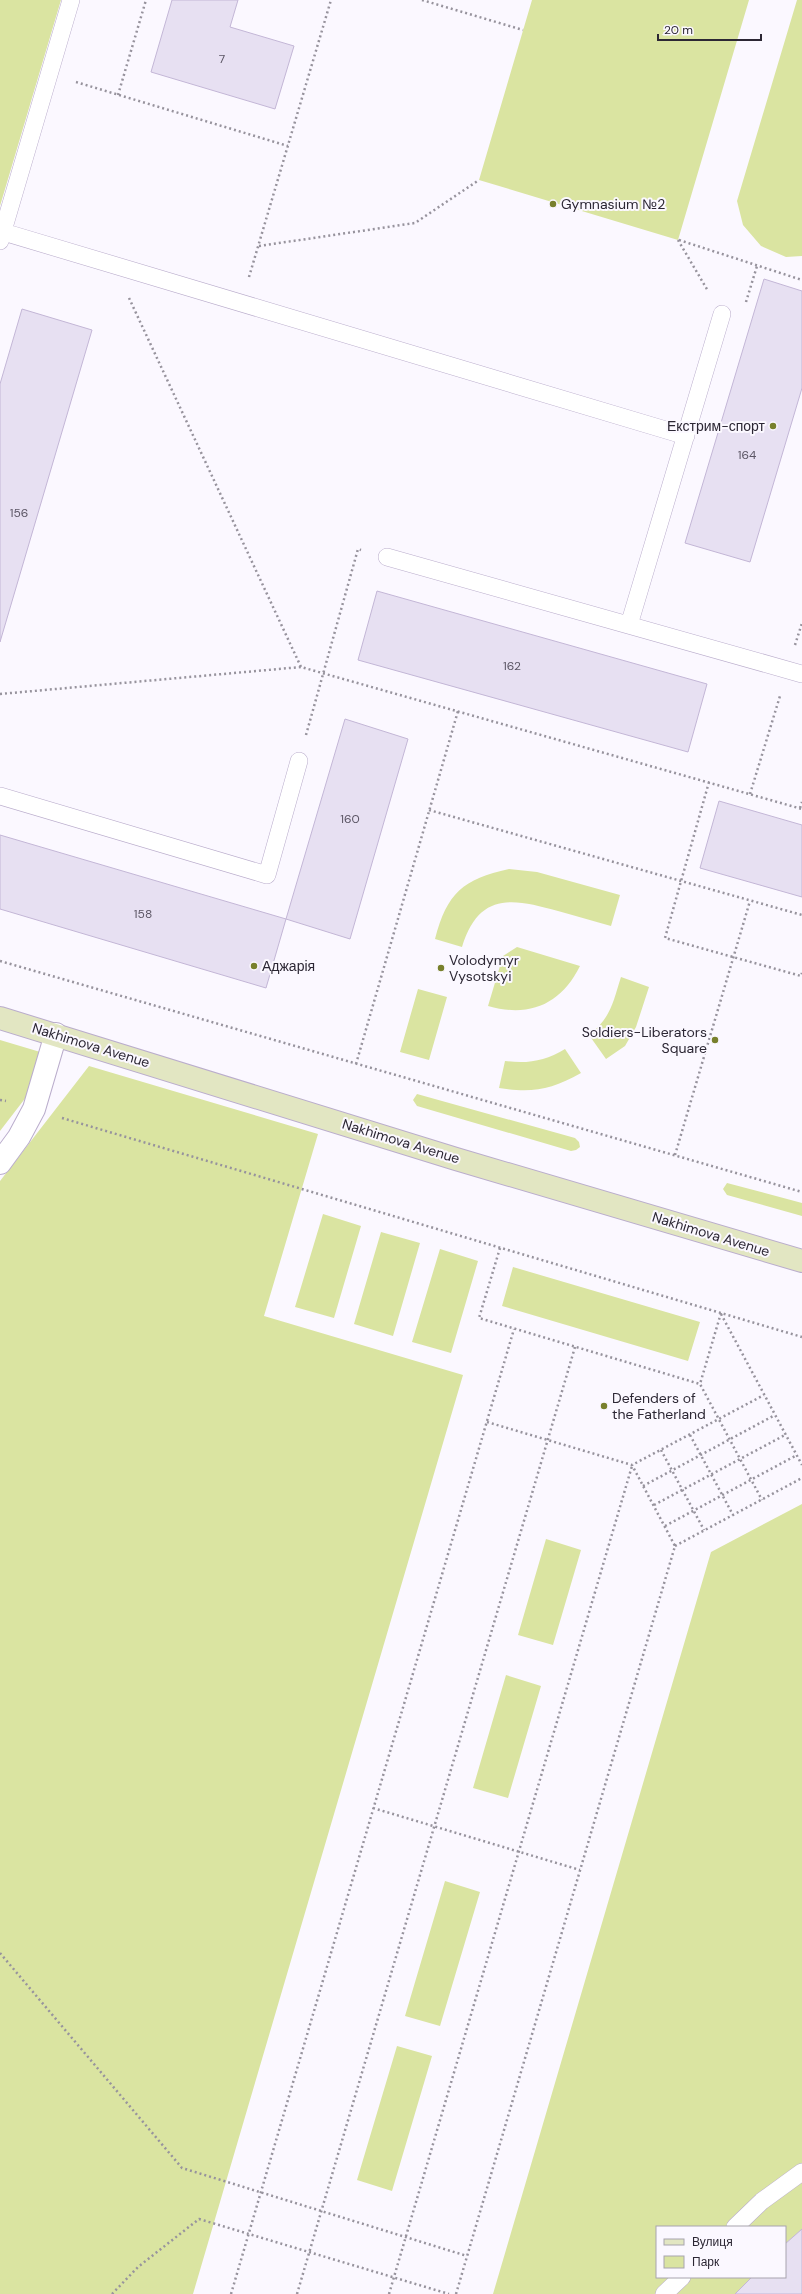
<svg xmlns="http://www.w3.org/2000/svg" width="802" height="2294" viewBox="0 0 802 2294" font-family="'DM Sans',sans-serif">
  <rect width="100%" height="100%" fill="#fbf8ff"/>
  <path fill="#dae4a1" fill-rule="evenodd" d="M 0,0 L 61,0 L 0,206 Z
    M 532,0 L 749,0 L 678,240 L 479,180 Z
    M 797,0 L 802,0 L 802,256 L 786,257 L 761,246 L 743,225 L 737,201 Z
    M 509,869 L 537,872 L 620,895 L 611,926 C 593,921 576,916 558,911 C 512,898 479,892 462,947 L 435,939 C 447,893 463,879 509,869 Z
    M 517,947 L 580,966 C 561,1004 530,1018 488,1006 L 503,956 Z
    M 621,977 L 649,987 L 636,1027 L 625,1046 L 606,1059 L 589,1035 C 611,1018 613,1002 621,977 Z
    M 418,989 L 447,997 L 429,1060 L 400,1052 Z
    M 0,1040 L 57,1057 L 0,1131 Z
    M 565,1049 L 581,1073 C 551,1090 532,1093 499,1088 L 505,1061 C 528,1064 545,1061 565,1049 Z
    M 89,1066 L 318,1134 L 264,1316 L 463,1375 L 193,2294 L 0,2294 L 0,1181 Z
    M 417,1094 L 575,1138 L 579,1142 L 580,1147 L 576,1150 L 571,1151 L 417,1106 L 413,1100 Z
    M 727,1183 L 802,1203 L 802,1216 L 727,1195 L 723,1189 Z
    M 323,1214 L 361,1226 L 334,1318 L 295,1307 Z
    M 381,1232 L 420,1243 L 393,1336 L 354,1324 Z
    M 440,1249 L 478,1261 L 451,1353 L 412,1342 Z
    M 513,1267 L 700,1322 L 688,1361 L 502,1306 Z
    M 802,1504 L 802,2294 L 493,2294 L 711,1552 ZM 657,2227 L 785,2227 L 785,2277 L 657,2277 Z
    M 546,1539 L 581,1550 L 553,1645 L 518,1635 Z
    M 506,1675 L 541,1686 L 508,1798 L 473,1788 Z
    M 445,1881 L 480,1892 L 440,2026 L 405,2016 Z
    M 397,2046 L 432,2056 L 392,2191 L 357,2180 Z"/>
  <path fill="#e7e0f2" stroke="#c3b6d6" d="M 172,0 L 238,0 L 230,27 L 294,46 L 275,109 L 151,72 Z
    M 764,279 L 802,291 L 802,388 L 750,562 L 685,543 Z
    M 22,309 L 92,330 L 0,642 L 0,384 Z
    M 377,591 L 707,684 L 688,752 L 358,660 Z
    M 345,719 L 408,739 L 350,939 L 286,919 Z
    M 719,801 L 802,825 L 802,897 L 700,868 Z
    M 0,835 L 286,919 L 266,988 L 0,909 Z
    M 802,2229 L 802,2294 L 735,2294 L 752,2277 L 785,2277 L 785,2244 Z"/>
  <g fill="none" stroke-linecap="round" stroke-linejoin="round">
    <g stroke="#baadcc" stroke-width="18">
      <path id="service" d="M 0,231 L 686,436
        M 0,241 L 71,0
        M 387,557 L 802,674
        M 629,625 L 722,314
        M 0,796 L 267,875 L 299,761
        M 735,2227 L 762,2201 L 802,2172
        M 664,2294 L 682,2277"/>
    </g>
    <g stroke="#baadcc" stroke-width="24">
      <path id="minor" d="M 0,1163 L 19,1137 L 34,1109 L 56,1034"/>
    </g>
    <g stroke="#baadcc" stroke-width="24">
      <path id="secondary" d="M 0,1018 L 456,1159 L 802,1261"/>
    </g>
    <path stroke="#97939d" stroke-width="2.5" stroke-dasharray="2 3" stroke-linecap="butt" d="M 422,0 L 523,30
      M 76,82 L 288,146
      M 118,95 L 146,0
      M 678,240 L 708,291
      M 679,240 L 802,280
      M 259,246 L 415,223 L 479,180
      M 249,277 L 331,0
      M 129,298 L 301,667
      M 746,302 L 757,266
      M 795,645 L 802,623
      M 0,694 L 301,667 L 802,809
      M 306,735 L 358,549 L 361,550
      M 709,782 L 665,938 L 801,976 L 802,973
      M 750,794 L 780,696
      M 800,808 L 802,802
      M 429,810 L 802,915
      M 0,961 L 802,1192
      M 356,1064 L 458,711
      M 0,1100 L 6,1101
      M 62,1118 L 802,1337
      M 675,1155 L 750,901
      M 500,1248 L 479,1318 L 700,1384
      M 721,1313 L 700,1384 L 762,1500
      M 721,1314 L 802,1465
      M 487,1422 L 632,1465 L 764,1395
      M 690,1435 L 733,1515
      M 661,1450 L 704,1530
      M 643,1486 L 775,1415
      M 654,1505 L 785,1435
      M 665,1526 L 797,1455
      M 675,1546 L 802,1478
      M 373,1808 L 580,1870
      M 0,1953 L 182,2168 L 467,2256
      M 112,2294 L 138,2267 L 199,2219 L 449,2294
      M 231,2294 L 514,1329
      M 297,2294 L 575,1347
      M 389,2294 L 632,1466
      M 456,2294 L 675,1546 L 632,1465"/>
    <use href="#service" stroke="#fff" stroke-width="17"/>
    <use href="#minor" stroke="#fff" stroke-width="22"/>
    <use href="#secondary" stroke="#e2e6c2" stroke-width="22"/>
  </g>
  <g fill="#78802c" stroke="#fbf8ff" stroke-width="1.5">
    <circle cx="553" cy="204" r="4"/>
    <circle cx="773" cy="426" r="4"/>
    <circle cx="254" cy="966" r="4"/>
    <circle cx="441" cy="968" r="4"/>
    <circle cx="715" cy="1040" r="4"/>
    <circle cx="604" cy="1406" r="4"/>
  </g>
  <g text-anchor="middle" stroke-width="4" stroke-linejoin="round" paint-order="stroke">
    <g font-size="12" fill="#5b5564">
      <text x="222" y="63">7</text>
      <text x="747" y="459">164</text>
      <text x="19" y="517">156</text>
      <text x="512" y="670">162</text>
      <text x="350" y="823">160</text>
      <text x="143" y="918">158</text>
    </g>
    <g font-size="14" fill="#2c2734" stroke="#fbf8ff" text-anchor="start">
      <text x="561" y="209">Gymnasium №2</text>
      <text x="765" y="431" text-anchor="end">Екстрим-спорт</text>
      <text x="449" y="965">Volodymyr<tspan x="449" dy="16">Vysotskyi</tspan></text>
      <text x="262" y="971">Аджарія</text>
      <text x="707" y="1037" text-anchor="end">Soldiers-Liberators<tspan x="707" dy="16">Square</tspan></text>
      <text x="612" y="1403">Defenders of<tspan x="612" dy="16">the Fatherland</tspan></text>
    </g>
    <g font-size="14" fill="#2c2734" stroke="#fbf8ff">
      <text transform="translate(91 1045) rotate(17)" y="5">Nakhimova Avenue</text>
      <text transform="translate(401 1141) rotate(17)" y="5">Nakhimova Avenue</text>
      <text transform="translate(711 1234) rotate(17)" y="5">Nakhimova Avenue</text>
    </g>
  </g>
  <rect x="656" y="2226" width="130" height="52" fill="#fbf8ff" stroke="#a8a4ae"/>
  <rect x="664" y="2239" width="20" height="6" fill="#e2e6c2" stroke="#a8a4ae"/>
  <text x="692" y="2246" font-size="12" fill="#2c2734">Вулиця</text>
  <rect x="664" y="2256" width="20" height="12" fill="#dae4a1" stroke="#a8a4ae"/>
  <text x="692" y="2266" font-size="12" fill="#2c2734">Парк</text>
  <path d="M658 34v6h103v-6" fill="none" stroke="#2c2734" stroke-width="2"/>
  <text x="664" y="34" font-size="12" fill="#2c2734" stroke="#fbf8ff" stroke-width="3" paint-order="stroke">20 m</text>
</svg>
